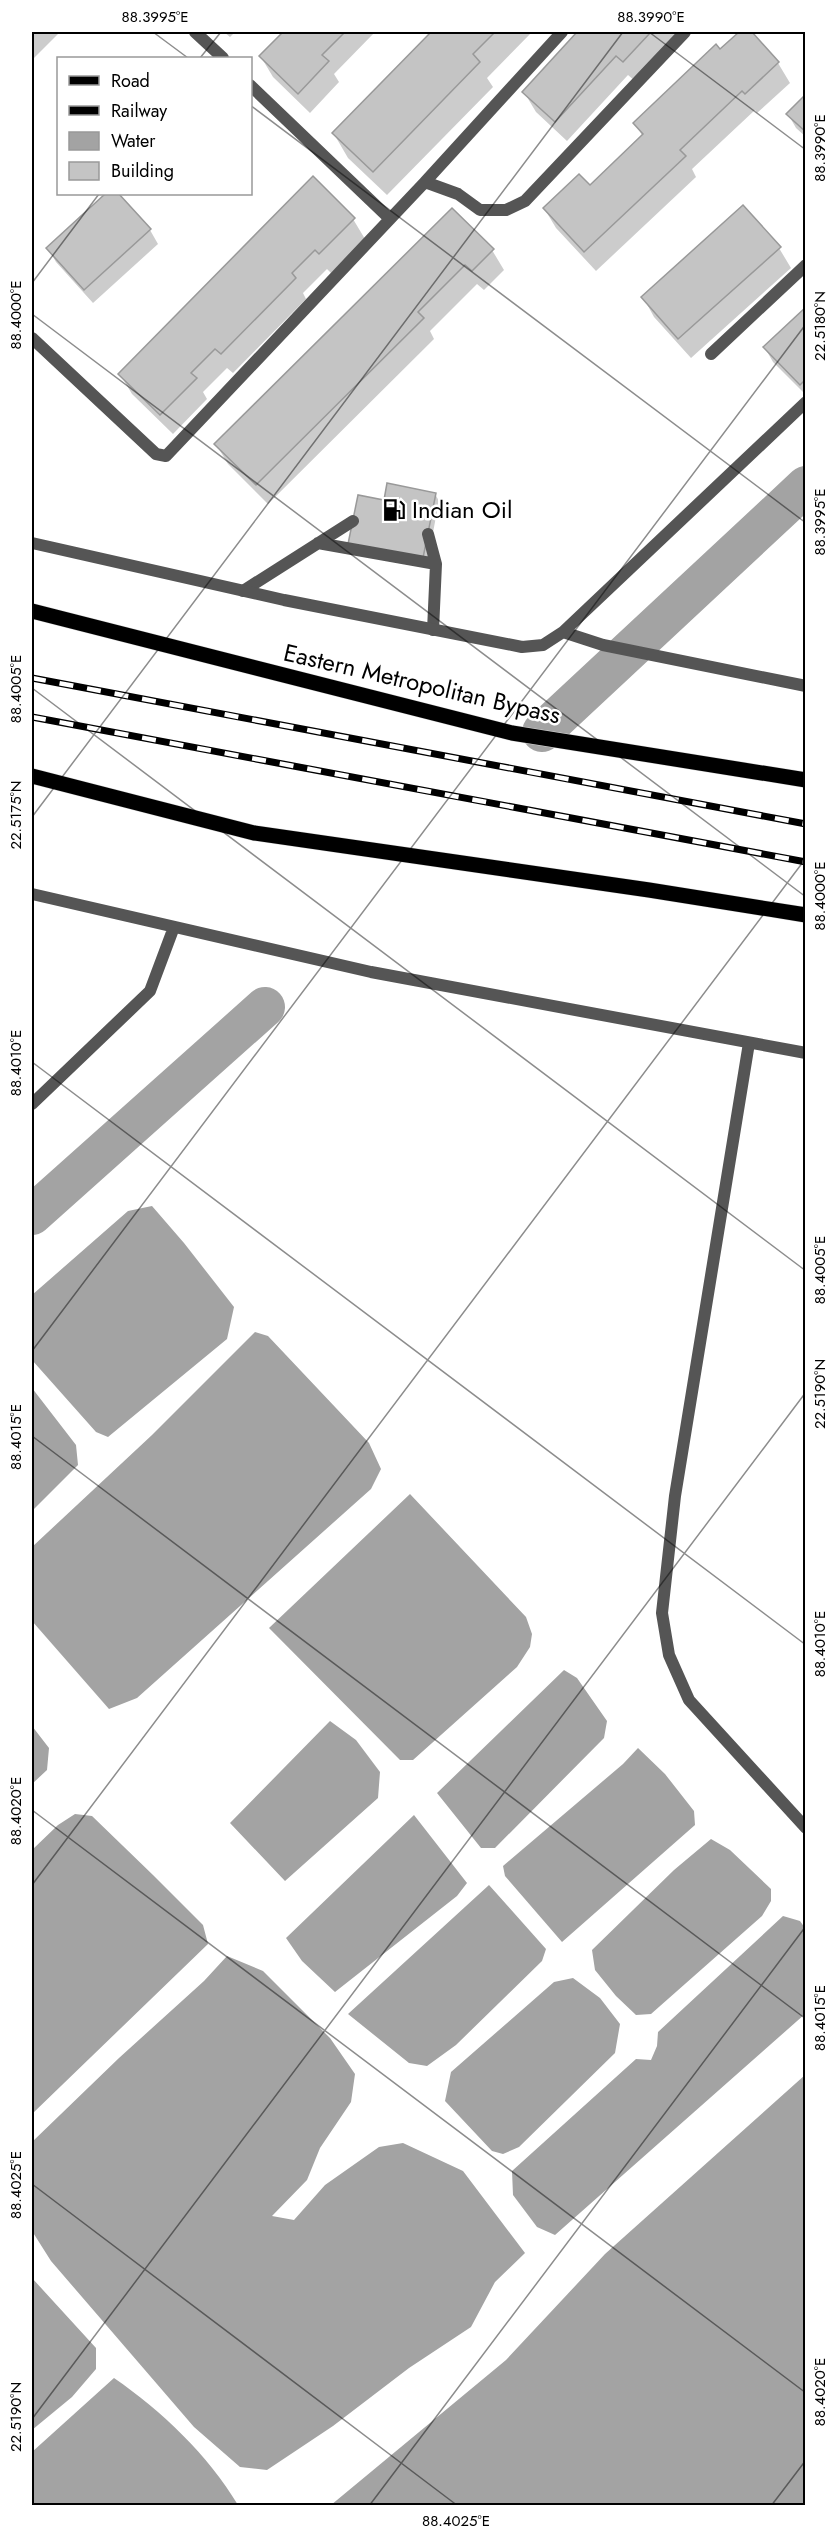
<svg xmlns="http://www.w3.org/2000/svg" width="837" height="2537" viewBox="0 0 837 2537" font-family="Jost,sans-serif">
  <rect width="100%" height="100%" fill="#fff"/>
  <path fill="#a3a3a3" d="M 152,1206 L 184,1243 L 234,1307 L 227,1339 L 108,1437 L 96,1432 L 32,1360 L 32,1295 L 128,1211 Z
    M 255,1332 L 268,1336 L 369,1443 L 381,1469 L 371,1489 L 137,1698 L 109,1709 L 32,1621 L 32,1547 L 152,1435 Z
    M 32,1388 L 76,1445 L 78,1465 L 32,1511 Z
    M 410,1494 L 526,1617 L 532,1634 L 530,1647 L 517,1667 L 413,1760 L 400,1760 L 269,1628 Z
    M 564,1670 L 577,1678 L 607,1721 L 604,1738 L 495,1848 L 481,1848 L 437,1793 Z
    M 330,1721 L 356,1740 L 380,1772 L 378,1798 L 285,1881 L 230,1823 Z
    M 32,1726 L 49,1748 L 47,1770 L 32,1784 Z
    M 638,1748 L 665,1774 L 694,1811 L 695,1825 L 562,1942 L 505,1876 L 503,1866 L 623,1764 Z
    M 75,1814 L 92,1816 L 153,1875 L 203,1925 L 208,1944 L 32,2114 L 32,1850 L 58,1825 Z
    M 414,1815 L 467,1883 L 457,1896 L 335,1992 L 302,1961 L 286,1938 Z
    M 711,1839 L 730,1850 L 771,1889 L 771,1901 L 762,1916 L 651,2014 L 636,2015 L 616,1996 L 595,1970 L 592,1950 L 674,1870 Z
    M 489,1885 L 546,1949 L 542,1961 L 456,2045 L 427,2066 L 409,2063 L 348,2014 Z
    M 783,1916 L 800,1921 L 805,1928 L 805,2014 L 555,2235 L 537,2227 L 513,2195 L 512,2171 L 636,2059 L 651,2060 L 657,2046 L 658,2032 Z
    M 227,1956 L 263,1971 L 330,2038 L 355,2074 L 351,2102 L 320,2148 L 307,2180 L 272,2216 L 294,2220 L 325,2185 L 379,2147 L 403,2143 L 463,2171 L 525,2253 L 495,2282 L 471,2327 L 409,2368 L 333,2426 L 267,2470 L 240,2467 L 194,2427 L 51,2261 L 32,2231 L 32,2142 L 119,2058 L 204,1981 Z
    M 573,1978 L 600,1998 L 620,2024 L 615,2053 L 519,2147 L 503,2154 L 492,2151 L 445,2101 L 451,2072 L 554,1982 Z
    M 805,2075 L 805,2505 L 331,2505 L 506,2360 L 605,2254 Z
    M 32,2278 L 96,2348 L 96,2369 L 72,2397 L 32,2430 Z
    M 114,2378 C 162,2411 208,2455 238,2505 L 32,2505 L 32,2452 Z"/>
  <path fill="#0003" d="M 32,32 L 60,32 L 32,60 Z
    M 224,32 L 235,32 L 230,37 Z
    M 285,32 L 375,32 L 334,74 L 339,82 L 310,113 L 273,77 L 261,57 Z
    M 433,32 L 532,32 L 487,78 L 493,87 L 387,195 L 348,158 L 334,134 Z
    M 579,32 L 680,32 L 635,81 L 628,75 L 567,141 L 536,112 L 524,92 Z
    M 742,32 L 750,32 L 778,63 L 790,83 L 757,113 L 755,110 L 692,169 L 696,177 L 596,271 L 556,228 L 544,208 L 590,187 L 643,137 L 635,123 Z
    M 806,96 L 806,137 L 796,128 L 788,114 Z
    M 107,194 L 117,194 L 150,230 L 158,244 L 93,303 L 56,262 L 48,248 Z
    M 452,210 L 492,250 L 504,270 L 484,290 L 477,284 L 430,331 L 434,339 L 268,504 L 228,464 L 216,444 Z
    M 353,219 L 365,239 L 331,273 L 327,269 L 303,293 L 306,299 L 233,373 L 227,368 L 203,392 L 207,399 L 173,434 L 132,394 L 120,374 Z
    M 779,248 L 791,268 L 691,358 L 654,317 L 643,297 Z
    M 806,309 L 806,395 L 773,362 L 765,348 Z
    M 435,494 L 439,501 L 427,564 L 385,501 Z"/>
  <g fill="none" stroke-linecap="round" stroke-linejoin="round">
    <path stroke="#a3a3a3" stroke-width="40" d="M 542,732 L 806,486
      M 32,1215 L 265,1007"/>
  </g>
  <path fill="#c4c4c4" stroke="#999" stroke-width="1.5" d="M 283,32 L 345,32 L 322,55 L 329,61 L 298,94 L 259,56 Z
    M 431,32 L 495,32 L 473,54 L 480,62 L 373,172 L 332,133 Z
    M 577,32 L 651,32 L 623,62 L 616,56 L 555,122 L 522,92 Z
    M 739,32 L 752,32 L 779,62 L 745,94 L 742,91 L 680,150 L 686,156 L 584,252 L 543,208 L 579,174 L 590,185 L 643,134 L 633,123 L 716,44 L 720,49 Z
    M 806,94 L 806,132 L 786,114 Z
    M 313,176 L 355,218 L 319,254 L 315,250 L 292,273 L 296,278 L 221,354 L 215,349 L 191,373 L 197,378 L 160,415 L 118,374 Z
    M 105,194 L 119,194 L 151,229 L 84,290 L 46,248 Z
    M 743,205 L 781,247 L 678,339 L 641,297 Z
    M 452,208 L 494,249 L 472,271 L 465,265 L 418,312 L 424,318 L 256,485 L 214,444 Z
    M 806,307 L 806,379 L 800,385 L 763,347 Z
    M 387,483 L 436,493 L 423,558 L 348,544 L 358,495 L 384,500 Z"/>
  <g fill="none" stroke-linecap="round" stroke-linejoin="round">
    <g stroke="#dbdbdb" stroke-width="16">
      <path id="primary" d="M 32,611 L 512,733 L 806,780
        M 32,776 L 254,833 L 649,890 L 806,915"/>
    </g>
    <path stroke="#555" stroke-width="12" d="M 428,534 L 436,564 L 433,630
      M 318,543 L 436,564
      M 243,591 L 353,521"/>
    <path stroke="#555" stroke-width="12" d="M 195,32 L 223,58
      M 250,85 L 390,219
      M 425,182 L 562,32
      M 32,338 L 156,454 L 166,456 L 425,182 L 458,194 L 480,210 L 506,210 L 525,201 L 685,32
      M 711,354 L 806,265
      M 32,543 L 284,600 L 522,647 L 543,645 L 563,632 L 806,402
      M 563,632 L 603,645 L 806,686
      M 32,894 L 371,972 L 806,1053
      M 749,1043 L 675,1496 L 662,1613 L 669,1655 L 689,1700 L 806,1828
      M 32,1104 L 150,991 L 174,927"/>
    <use href="#primary" stroke="#000" stroke-width="15"/>
    <g stroke="#000" stroke-width="7">
      <path id="rail" d="M 32,678 L 806,824
        M 32,717 L 806,862"/>
    </g>
    <use href="#rail" stroke="#fff" stroke-width="4.5" stroke-dasharray="14" stroke-linecap="butt"/>
  </g>
  <path fill="none" stroke="#000" stroke-width="1.5" stroke-opacity="0.45" d="M 153,32 L 188,58M 649,32 L 806,150M 200,58 L 221,32M 250,105 L 806,523M 32,283 L 99,194M 32,314 L 806,897M 32,688 L 806,1271M 32,817 L 623,32M 32,1062 L 806,1645M 32,1351 L 806,324M 32,1436 L 806,2019M 32,1810 L 806,2393M 32,1885 L 806,858M 32,2184 L 458,2506M 32,2419 L 806,1392M 369,2506 L 806,1926M 771,2506 L 806,2460"/>
  <defs>
    <g id="fuel-bare" transform="scale(1.8)"><path d="M-5.5-6h7V0h2V4h1.3V-2.5L3-4.5l.8-.8L6-3V5H2.5V1h-1V6h-7ZM-4.2-4.7v3.2H.2V-4.7Z" fill="#000" stroke="#fff" stroke-width="2.5" paint-order="stroke"/></g>
  </defs>
  <g fill-rule="evenodd">
    <use href="#fuel-bare" x="394" y="510"/>
  </g>
  <g text-anchor="middle" stroke-width="5" stroke-linejoin="round" paint-order="stroke">
    <g font-size="24" fill="#000" stroke="#fff" text-anchor="start">
      <text x="412" y="518">Indian Oil</text>
    </g>
    <g font-size="24" fill="#000" stroke="#fff">
      <text transform="translate(422 684) rotate(13)" y="8">Eastern Metropolitan Bypass</text>
    </g>
  </g>
  <rect width="837" height="2537" fill="none" stroke="#ffffff" stroke-width="66"/>
  <rect x="57" y="57" width="195" height="138" fill="#ffffff" stroke="#999999" stroke-width="1.5"/>
  <rect x="69" y="76" width="30" height="9" fill="#000000" stroke="#999999" stroke-width="1.5"/>
  <text x="111" y="87" font-size="18" fill="#000000">Road</text>
  <rect x="69" y="106" width="30" height="9" fill="#000000" stroke="#999999" stroke-width="1.5"/>
  <text x="111" y="117" font-size="18" fill="#000000">Railway</text>
  <rect x="69" y="132" width="30" height="18" fill="#a3a3a3" stroke="#999999" stroke-width="1.5"/>
  <text x="111" y="147" font-size="18" fill="#000000">Water</text>
  <rect x="69" y="162" width="30" height="18" fill="#c4c4c4" stroke="#999999" stroke-width="1.5"/>
  <text x="111" y="177" font-size="18" fill="#000000">Building</text>
  <rect x="33" y="33" width="771" height="2471" fill="none" stroke="#000" stroke-width="2"/>
  <g font-size="15" text-anchor="middle" fill="#000">
    <text x="155" y="22">88.3995°E</text>
    <text x="651" y="22">88.3990°E</text>
    <text transform="translate(820 148) rotate(-90)" y="5">88.3990°E</text>
    <text transform="translate(16 315) rotate(-90)" y="5">88.4000°E</text>
    <text transform="translate(820 326) rotate(-90)" y="5">22.5180°N</text>
    <text transform="translate(820 522) rotate(-90)" y="5">88.3995°E</text>
    <text transform="translate(16 689) rotate(-90)" y="5">88.4005°E</text>
    <text transform="translate(16 815) rotate(-90)" y="5">22.5175°N</text>
    <text transform="translate(820 896) rotate(-90)" y="5">88.4000°E</text>
    <text transform="translate(16 1063) rotate(-90)" y="5">88.4010°E</text>
    <text transform="translate(820 1270) rotate(-90)" y="5">88.4005°E</text>
    <text transform="translate(820 1394) rotate(-90)" y="5">22.5190°N</text>
    <text transform="translate(16 1437) rotate(-90)" y="5">88.4015°E</text>
    <text transform="translate(820 1644) rotate(-90)" y="5">88.4010°E</text>
    <text transform="translate(16 1811) rotate(-90)" y="5">88.4020°E</text>
    <text transform="translate(820 2018) rotate(-90)" y="5">88.4015°E</text>
    <text transform="translate(16 2185) rotate(-90)" y="5">88.4025°E</text>
    <text transform="translate(820 2392) rotate(-90)" y="5">88.4020°E</text>
    <text transform="translate(16 2417) rotate(-90)" y="5">22.5190°N</text>
    <text x="456" y="2526">88.4025°E</text>
  </g>
</svg>
